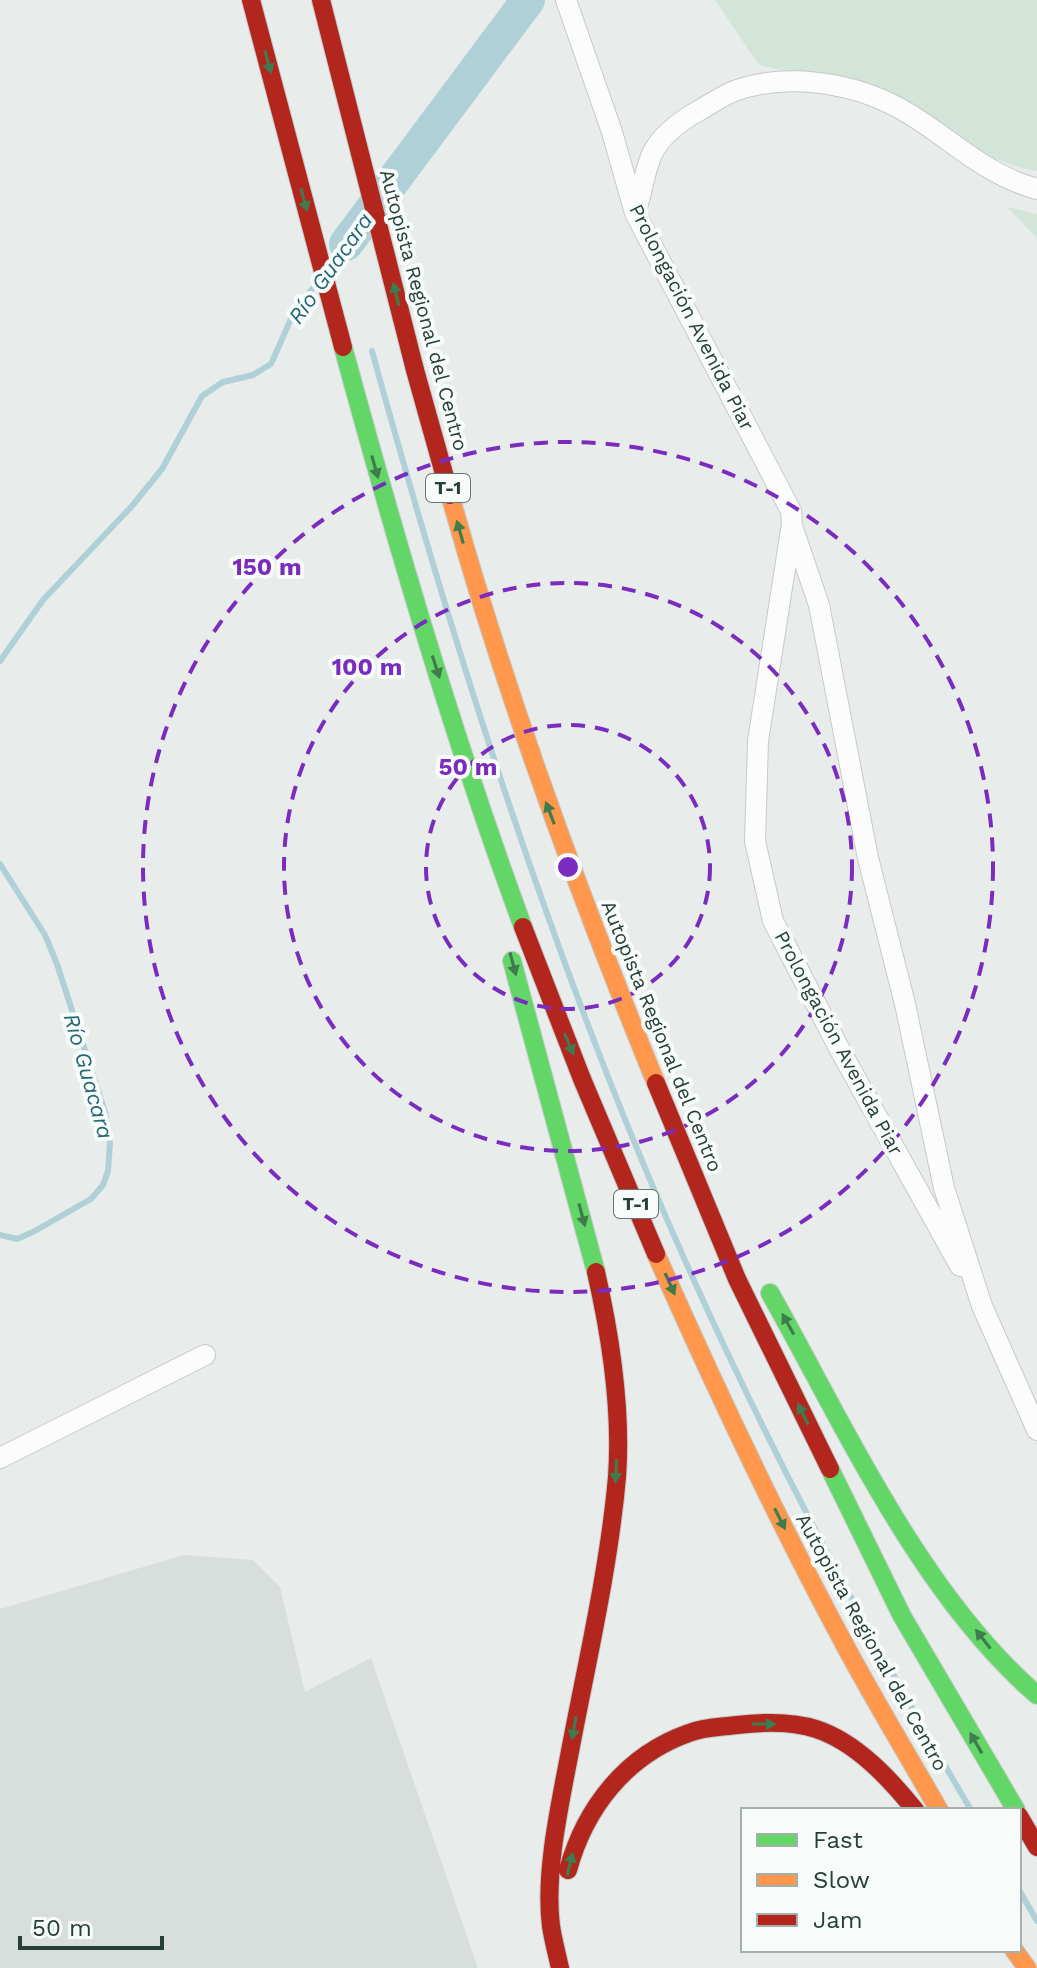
<svg xmlns="http://www.w3.org/2000/svg" width="1037" height="1968" viewBox="0 0 1037 1968" font-family="'Work Sans',sans-serif">
  <rect width="100%" height="100%" fill="#e8edeb"/>
  <path fill="#d7dedb" d="M 184,1555 L 253,1560 L 280,1587 L 305,1692 L 371,1658 L 478,1968 L 0,1968 L 0,1609 Z"/>
  <path fill="#d3e4d9" d="M 715,0 L 1037,0 L 1037,171 L 1017,167 L 968,148 L 897,96 L 759,65 Z
    M 1007,207 L 1037,214 L 1037,238 Z"/>
  <g fill="none" stroke-linecap="round" stroke-linejoin="round">
    <path stroke="#aed0d6" stroke-width="6" d="M 334,260 L 346,244
      M 372,351 C 439,594 513,834 605,1069 C 705,1326 831,1573 971,1810
      M 0,661 L 43,600 L 132,506 L 162,469 L 202,396 L 223,382 L 253,375 L 271,364 L 294,312 L 313,288
      M 0,864 L 45,935 L 57,964 L 105,1112 L 110,1143 L 108,1171 L 103,1185 L 91,1199 L 33,1232 L 17,1239 L 0,1235
      M 1019,1890 L 1037,1921"/>
    <path stroke="#aed0d6" stroke-width="34" d="M 346,244 L 528,0"/>
    <g stroke="#c5cac8" stroke-width="22">
      <path id="street" d="M 566,0 L 612,132 L 635,213 L 791,511 L 792,526 L 819,605 L 868,858 L 905,1004 L 944,1188 L 982,1306 L 1037,1430
        M 635,213 C 642,194 644,172 652,154 C 661,135 682,120 700,110 C 710,104 721,97 732,92 C 783,72 850,82 897,107 C 946,133 981,174 1037,189
        M 791,530 L 758,741 L 755,841 L 773,921 L 840,1050 L 960,1266
        M 0,1458 L 205,1355"/>
    </g>
    <g stroke="#c4cbc9" stroke-width="20">
      <path id="fast" d="M 343,347 C 396,542 453,737 523,927
        M 512,961 L 596,1272
        M 770,1293 C 845,1426 920,1594 1037,1695
        M 830,1469 L 902,1616 L 1016,1810"/>
    </g>
    <g stroke="#c4cbc9" stroke-width="20">
      <path id="slow" d="M 450,495 C 506,696 577,890 656,1083
        M 656,1254 C 713,1383 773,1511 840,1636 C 871,1695 906,1752 939,1810
        M 1014,1950 L 1027,1968"/>
    </g>
    <g stroke="#c4cbc9" stroke-width="20">
      <path id="jam" d="M 251,0 L 343,347
        M 321,0 L 415,370 L 450,495
        M 523,927 L 582,1079 L 656,1254
        M 656,1083 L 737,1279 L 830,1469
        M 1019,1816 L 1037,1847
        M 568,1870 C 585,1808 626,1755 689,1733 C 704,1727 721,1727 737,1725 C 763,1722 792,1721 816,1729 C 856,1742 890,1779 915,1810
        M 560,1968 C 557,1954 553,1940 551,1926 C 544,1872 561,1800 571,1746 C 588,1657 609,1567 617,1477 C 622,1408 611,1338 596,1272"/>
    </g>
    <use href="#street" stroke="#fcfcfc" stroke-width="20"/>
    <use href="#fast" stroke="#63d668" stroke-width="18"/>
    <use href="#slow" stroke="#ff974d" stroke-width="18"/>
    <use href="#jam" stroke="#b3261e" stroke-width="18"/>
  </g>
  <defs><path id="oneway-solid" d="M-6-.8H1V-3.2L6.5 0L1 3.2V.8H-6Z" transform="scale(2)"/></defs>
  <g fill="#3f7b4c">
    <use href="#oneway-solid" transform="translate(268 62) rotate(75)"/>
    <use href="#oneway-solid" transform="translate(304 200) rotate(75)"/>
    <use href="#oneway-solid" transform="translate(396 294) rotate(-104)"/>
    <use href="#oneway-solid" transform="translate(375 467) rotate(74)"/>
    <use href="#oneway-solid" transform="translate(460 532) rotate(-106)"/>
    <use href="#oneway-solid" transform="translate(436 667) rotate(72)"/>
    <use href="#oneway-solid" transform="translate(550 813) rotate(-111)"/>
    <use href="#oneway-solid" transform="translate(513 964) rotate(75)"/>
    <use href="#oneway-solid" transform="translate(569 1044) rotate(67)"/>
    <use href="#oneway-solid" transform="translate(582 1215) rotate(75)"/>
    <use href="#oneway-solid" transform="translate(670 1284) rotate(66)"/>
    <use href="#oneway-solid" transform="translate(788 1324) rotate(-119)"/>
    <use href="#oneway-solid" transform="translate(803 1414) rotate(-116)"/>
    <use href="#oneway-solid" transform="translate(616 1471) rotate(93)"/>
    <use href="#oneway-solid" transform="translate(780 1519) rotate(63)"/>
    <use href="#oneway-solid" transform="translate(983 1639) rotate(-128)"/>
    <use href="#oneway-solid" transform="translate(764 1724) rotate(1)"/>
    <use href="#oneway-solid" transform="translate(574 1728) rotate(100)"/>
    <use href="#oneway-solid" transform="translate(976 1743) rotate(-120)"/>
    <use href="#oneway-solid" transform="translate(570 1864) rotate(-76)"/>
  </g>
  <g fill="none" stroke="#7b2cbf" stroke-width="4" stroke-dasharray="14 10">
    <circle cx="568" cy="867" r="142"/>
    <circle cx="568" cy="867" r="284"/>
    <circle cx="568" cy="867" r="425"/>
  </g>
  <g text-anchor="middle" stroke-width="8" stroke-linejoin="round" paint-order="stroke">
    <g fill="#f7fbf9" stroke="#657773" stroke-width="2">
      <rect x="426" y="474" width="44" height="28" rx="6"/>
      <rect x="614" y="1190" width="44" height="28" rx="6"/>
    </g>
    <g font-size="18" font-weight="bold" fill="#273f39">
      <text x="448" y="494">T-1</text>
      <text x="636" y="1210">T-1</text>
    </g>
    <g font-size="20" fill="#273f39" stroke="#f7fbf9">
      <text transform="translate(424 310) rotate(75)" y="7">Autopista Regional del Centro</text>
      <text transform="translate(692 317) rotate(63)" y="7">Prolongación Avenida Piar</text>
      <text transform="translate(662 1036) rotate(68)" y="7">Autopista Regional del Centro</text>
      <text transform="translate(839 1043) rotate(62)" y="7">Prolongación Avenida Piar</text>
      <text transform="translate(872 1642) rotate(61)" y="7">Autopista Regional del Centro</text>
    </g>
    <g font-size="22" font-style="italic" fill="#256676" stroke="#f7fbf9">
      <text transform="translate(330 268) rotate(-55)" y="8">Río Guacara</text>
      <text transform="translate(89 1076) rotate(74)" y="8">Río Guacara</text>
    </g>
  </g>
  <circle cx="568" cy="867" r="12" fill="#7b2cbf" stroke="#f7fbf9" stroke-width="4"/>
  <g font-size="24" text-anchor="middle" font-weight="bold" fill="#7b2cbf" stroke="#f7fbf9" stroke-width="8" stroke-linejoin="round" paint-order="stroke">
    <text x="267" y="575">150 m</text>
    <text x="367" y="675">100 m</text>
    <text x="468" y="775">50 m</text>
  </g>
  <rect x="741" y="1808" width="280" height="144" fill="#f7fbf9" stroke="#a4b0ac" stroke-width="2"/>
  <rect x="757" y="1834" width="40" height="12" fill="#63d668" stroke="#a4b0ac" stroke-width="2"/>
  <text x="813" y="1848" font-size="24" fill="#273f39">Fast</text>
  <rect x="757" y="1874" width="40" height="12" fill="#ff974d" stroke="#a4b0ac" stroke-width="2"/>
  <text x="813" y="1888" font-size="24" fill="#273f39">Slow</text>
  <rect x="757" y="1914" width="40" height="12" fill="#b3261e" stroke="#a4b0ac" stroke-width="2"/>
  <text x="813" y="1928" font-size="24" fill="#273f39">Jam</text>
  <path d="M20 1936v12h142v-12" fill="none" stroke="#273f39" stroke-width="4"/>
  <text x="32" y="1936" font-size="24" fill="#273f39" stroke="#f7fbf9" stroke-width="6" paint-order="stroke">50 m</text>
</svg>
